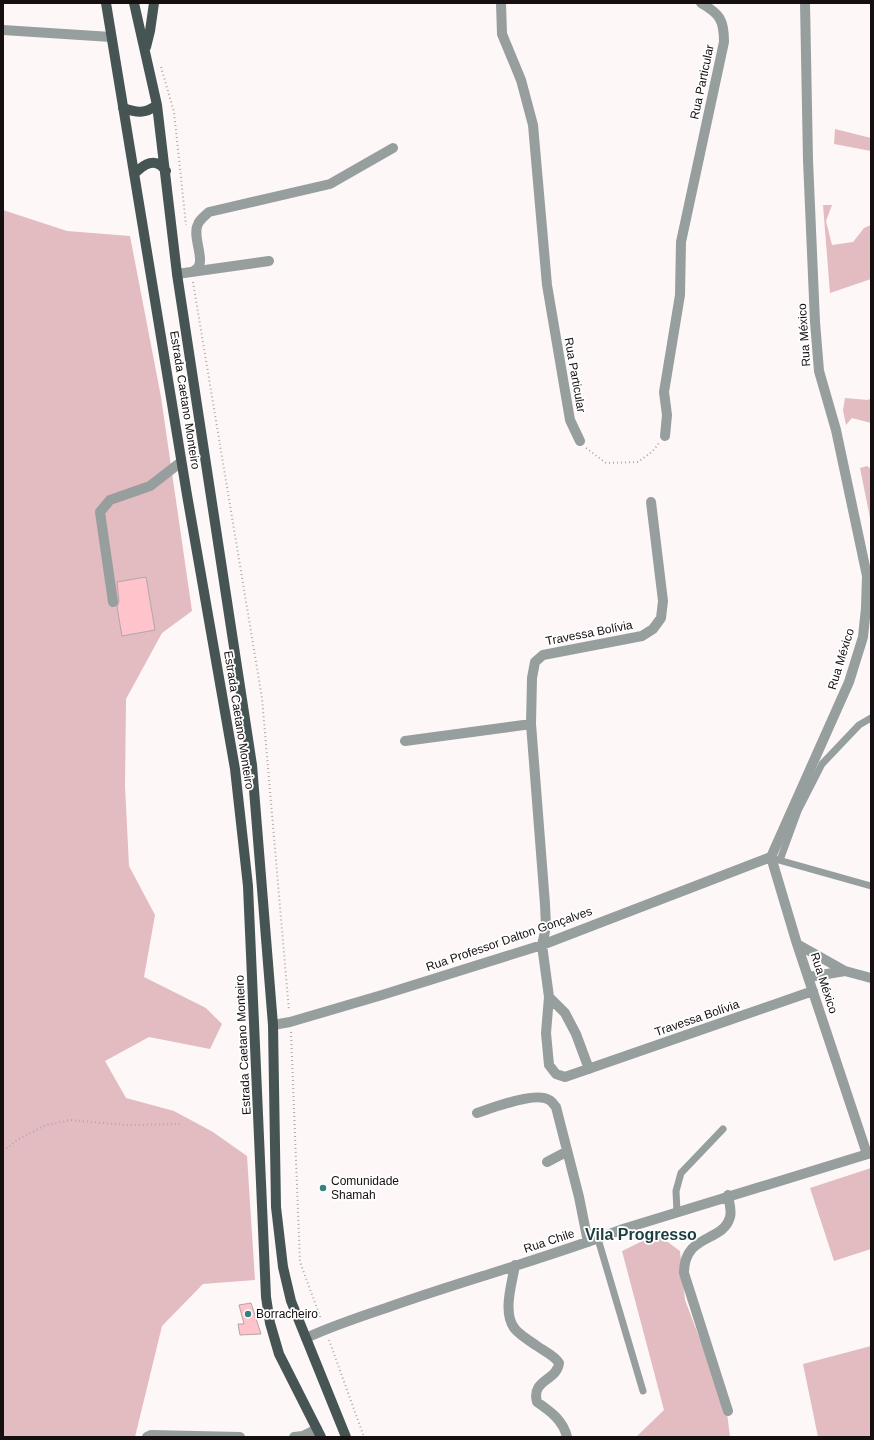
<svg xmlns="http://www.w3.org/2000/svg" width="874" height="1440" viewBox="0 0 874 1440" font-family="Helvetica,sans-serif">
  <rect width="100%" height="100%" fill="#fef7f8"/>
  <path fill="#e2bcc1" d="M 835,129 L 871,138 L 871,151 L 834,144 Z
    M 823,205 L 832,205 L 826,221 L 832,245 L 853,242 L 864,228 L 871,225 L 871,279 L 830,293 Z
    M 3,210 L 67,231 L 130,236 L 161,397 L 192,611 L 162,633 L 126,699 L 125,786 L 129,866 L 155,915 L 144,977 L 206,1008 L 222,1024 L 210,1049 L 149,1037 L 105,1061 L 126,1098 L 174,1111 L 213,1132 L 247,1156 L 255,1280 L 203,1284 L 162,1326 L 135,1437 L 3,1437 Z
    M 845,398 L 868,400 L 871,398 L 871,423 L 852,418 L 846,425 L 843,410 Z
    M 867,466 L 871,469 L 871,523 L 860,468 Z
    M 871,1168 L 871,1249 L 834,1261 L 810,1188 Z
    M 657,1234 L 680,1251 L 685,1300 L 720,1392 L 727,1413 L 730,1437 L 636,1437 L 664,1410 L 622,1251 Z
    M 871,1346 L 871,1437 L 818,1437 L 803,1364 Z"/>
  <path fill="#ffc3cc" stroke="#b5a5a7" d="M 146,577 L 155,630 L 122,636 L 117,607 L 119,601 L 117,582 Z
    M 251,1303 L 261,1334 L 240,1335 L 238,1324 L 244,1324 L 239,1305 Z"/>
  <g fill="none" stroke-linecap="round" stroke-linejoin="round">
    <path stroke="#afa8a9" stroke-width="2" stroke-dasharray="1 3" stroke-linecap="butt" d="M 161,67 L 174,112 L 186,225
      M 193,282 L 262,698 L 289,1011
      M 586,448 L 606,463 L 638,462 L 653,451 L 659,443
      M 291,1032 L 300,1262 L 321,1319
      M 3,1151 L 17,1140 L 46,1125 L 71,1120 L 126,1125 L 181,1124
      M 329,1340 L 364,1437"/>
    <path stroke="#969e9e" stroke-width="7" d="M 775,859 L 871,886
      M 780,860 L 798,811 L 822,764 L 859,725 L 871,718
      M 677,1212 L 676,1191 L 681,1173 L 723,1129
      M 598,1239 L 643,1391"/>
    <path stroke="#969e9e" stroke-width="10" d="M 501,3 L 502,34 L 521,80 L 533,125 L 547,285 L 570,420 L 580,441
      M 805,3 L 808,160 L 815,322 L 819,371 L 836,430 L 867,576 L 866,608 L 863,637 L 849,682 L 771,857 L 797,944 L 867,1154
      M 3,30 L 111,37
      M 195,270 C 208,263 191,237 198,224 C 200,219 205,216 209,212 L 330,184 L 393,148
      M 177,274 L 269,261
      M 665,436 L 667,415 L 664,392 L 680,295 L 681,242 L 724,42 C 724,20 720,14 701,3
      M 651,502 L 663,601 L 661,618 L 653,629 L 642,636 L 543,655 L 535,662 L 532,678 L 531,724 L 545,904 L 546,927 L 542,945 L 549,997 L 546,1033 L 549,1065 L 556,1074 L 565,1077 L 813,991
      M 113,602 L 100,512 L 110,500 L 150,486 L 181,462
      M 405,741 L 531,724
      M 797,944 L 845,971 L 871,978
      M 809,977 L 845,971
      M 549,997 L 565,1013 L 576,1034 L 589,1069
      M 273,1025 L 290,1022 L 382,995 L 542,945 L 771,857
      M 477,1113 C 492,1108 536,1091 549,1100 C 552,1101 554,1105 556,1107 L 579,1197 L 588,1242
      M 547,1162 L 566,1152
      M 515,1265 C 512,1284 502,1313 515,1329 C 521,1336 530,1341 537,1346 C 544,1351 555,1356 559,1363 C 557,1381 531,1379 537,1402 C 550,1411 563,1420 567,1437
      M 306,1338 C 332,1326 359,1317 386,1308 C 464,1280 545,1259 623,1229 L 871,1153
      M 728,1411 L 684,1273 C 684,1233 723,1243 730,1217 C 732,1211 729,1202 728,1195
      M 147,1437 L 151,1435 L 240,1437
      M 294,1437 L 303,1436 L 317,1429"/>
    <path stroke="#465454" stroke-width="10" d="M 106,3 L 187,495 L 235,769 L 248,886 L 266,1297 L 270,1323 L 279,1354 L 321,1437
      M 134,3 L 157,105 L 177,274 L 252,765 L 273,1025 L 276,1207 L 283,1267 L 291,1301 L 346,1437
      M 146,47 L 150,31 L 154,3
      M 123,108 C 137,113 145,114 157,105
      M 134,174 C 144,164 156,156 166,171"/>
  </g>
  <g fill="#378082" stroke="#fff" stroke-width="1.5">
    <circle cx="323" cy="1188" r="4"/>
    <circle cx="248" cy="1314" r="4"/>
  </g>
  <g text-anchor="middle" stroke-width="3.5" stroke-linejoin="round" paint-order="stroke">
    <g font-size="12" fill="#150f10" stroke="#fff">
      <text transform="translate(702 82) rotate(-78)" y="4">Rua Particular</text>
      <text transform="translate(804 335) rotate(-94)" y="4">Rua México</text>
      <text transform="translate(575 375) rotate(80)" y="4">Rua Particular</text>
      <text transform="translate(185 400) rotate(81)" y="4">Estrada Caetano Monteiro</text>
      <text transform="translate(589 633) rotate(-11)" y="4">Travessa Bolívia</text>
      <text transform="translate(841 659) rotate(-73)" y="4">Rua México</text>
      <text transform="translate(239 720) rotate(81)" y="4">Estrada Caetano Monteiro</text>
      <text transform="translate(509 939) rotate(-19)" y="4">Rua Professor Dalton Gonçalves</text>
      <text transform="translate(824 983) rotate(72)" y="4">Rua México</text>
      <text transform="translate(697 1018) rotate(-19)" y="4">Travessa Bolívia</text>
      <text transform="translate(243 1045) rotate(-93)" y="4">Estrada Caetano Monteiro</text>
      <text transform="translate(549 1241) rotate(-18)" y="4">Rua Chile</text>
    </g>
    <g font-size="12" fill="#150f10" stroke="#fff" text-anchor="start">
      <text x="331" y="1185">Comunidade<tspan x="331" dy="14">Shamah</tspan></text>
      <text x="256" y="1318">Borracheiro</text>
    </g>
    <g font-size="16" font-weight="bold" fill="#1b3d3e" stroke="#fff">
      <text x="641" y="1240">Vila Progresso</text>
    </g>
  </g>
  <rect width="874" height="1440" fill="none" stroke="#150f10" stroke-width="8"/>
</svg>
